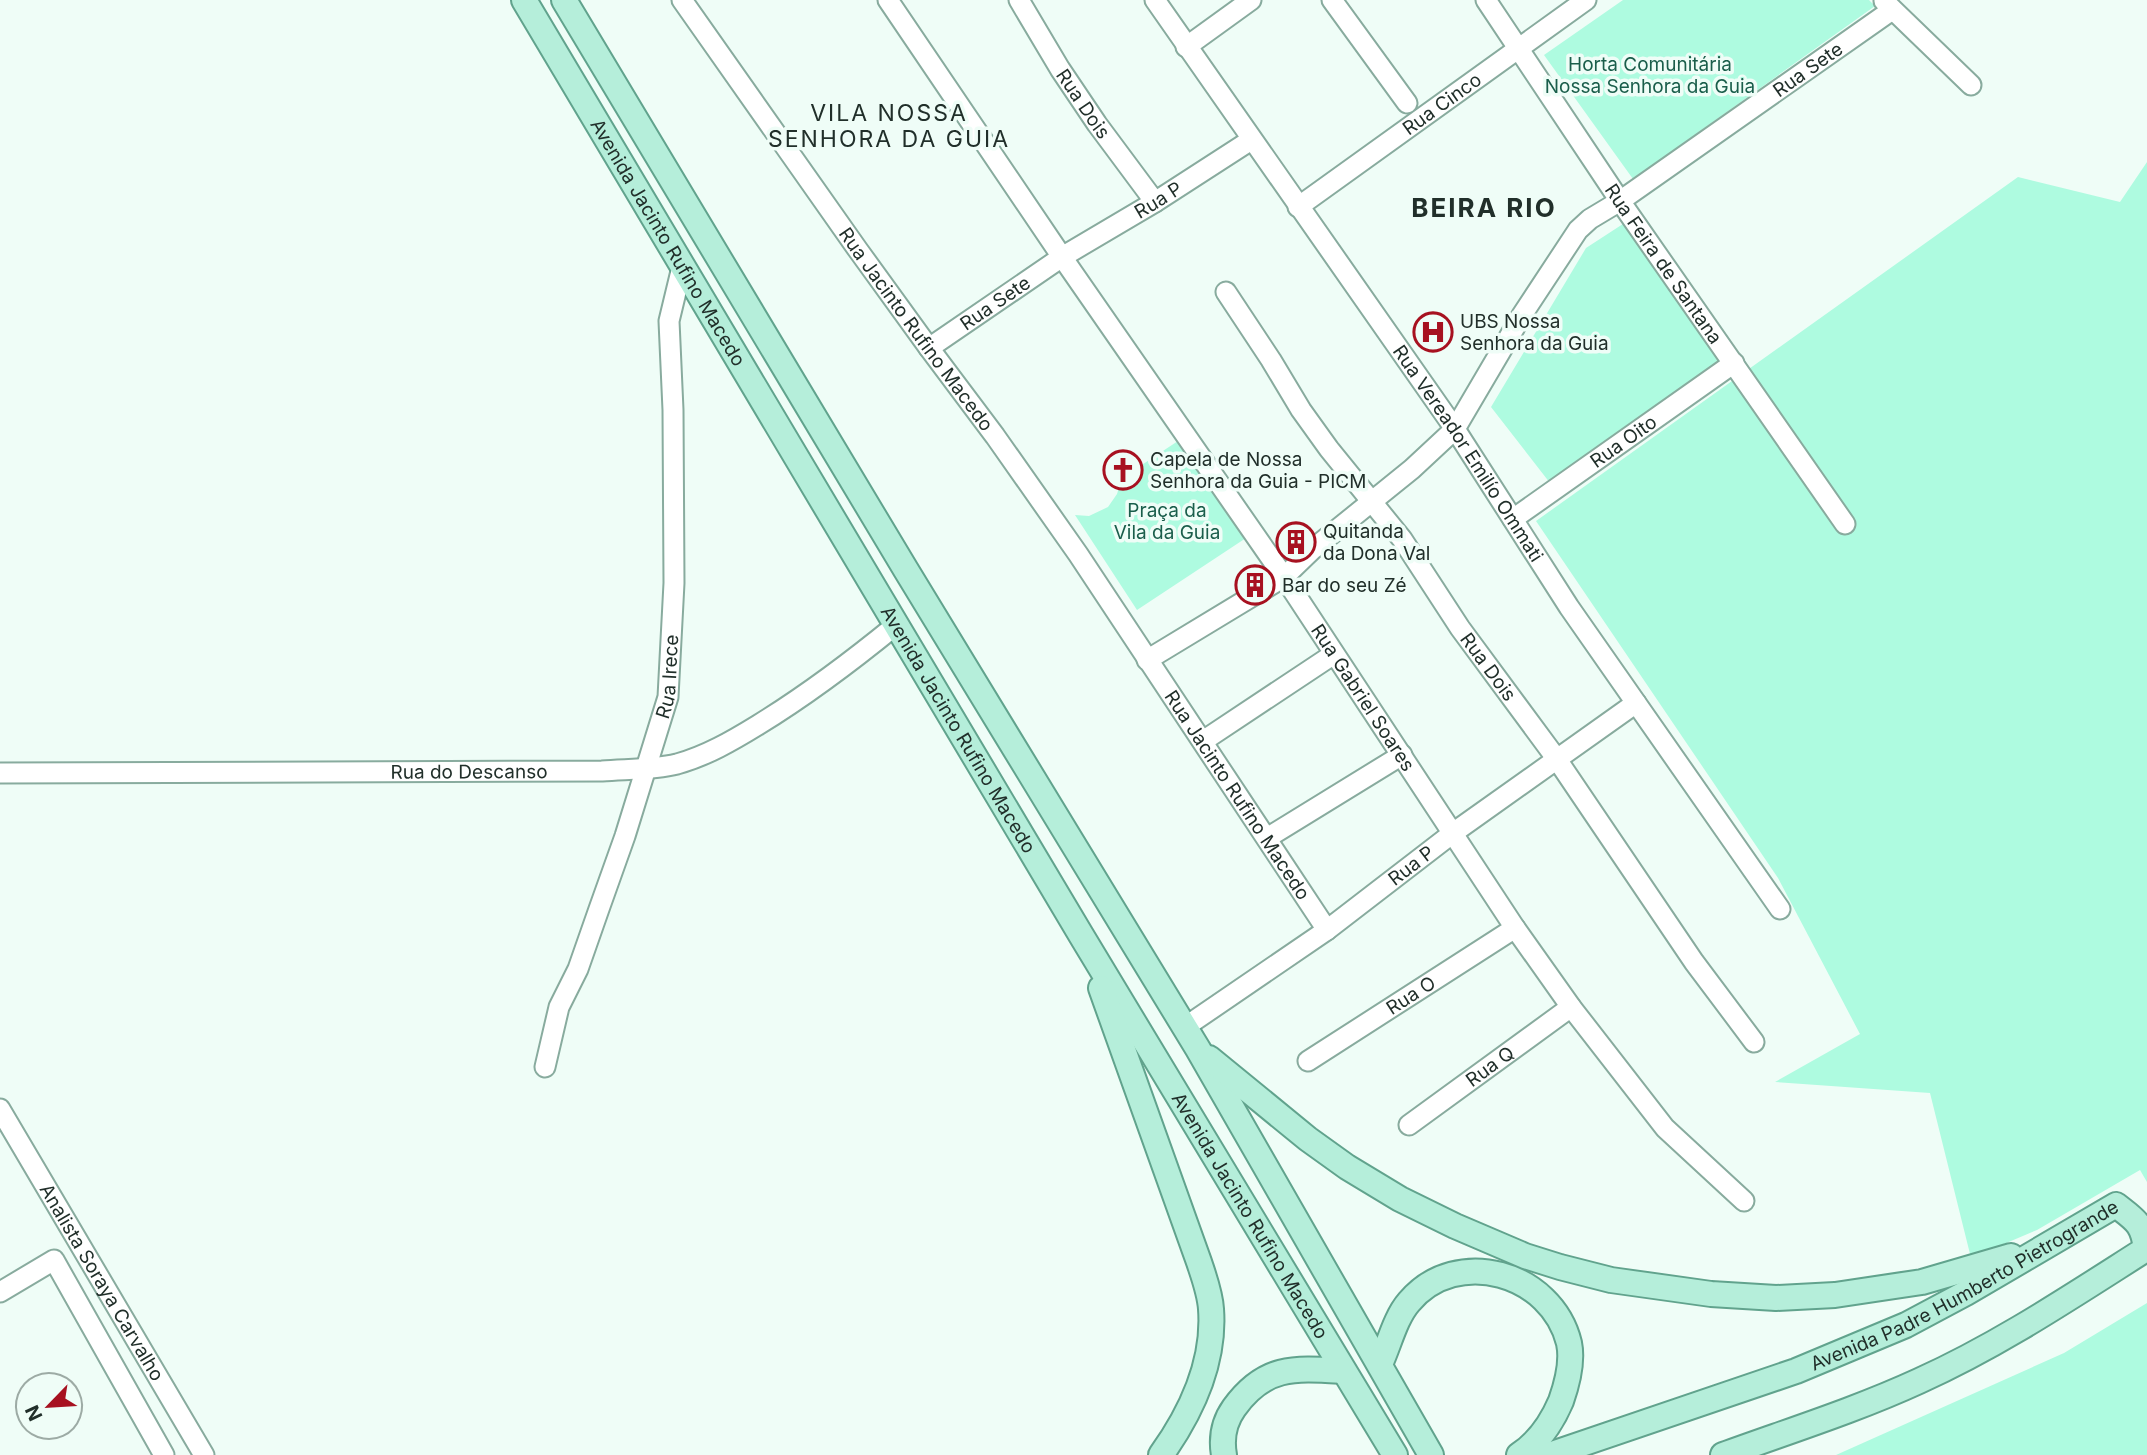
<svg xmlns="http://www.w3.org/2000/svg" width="2147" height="1455" viewBox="0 0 2147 1455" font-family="Inter,sans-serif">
  <rect width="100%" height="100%" fill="#effdf7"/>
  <path fill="#aefbe0" d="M 1623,0 L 1869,0 L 1875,6 L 1633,179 L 1544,55 Z
    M 2147,162 L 2147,1182 L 2140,1170 L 2037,1230 L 1971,1258 L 1930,1093 L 1775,1082 L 1860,1034 L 1778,878 L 1536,521 L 2018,177 L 2120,202 Z
    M 1626,222 L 1720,362 L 1550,483 L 1491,407 L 1586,248 Z
    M 1181,439 L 1246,538 L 1137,610 L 1075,515 L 1089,516 L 1108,507 L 1117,494 L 1122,478 Z
    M 2147,1303 L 2147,1455 L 1836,1455 L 2064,1353 Z"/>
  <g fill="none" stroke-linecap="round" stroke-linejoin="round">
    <g stroke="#88ab9e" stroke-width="23">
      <g id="minor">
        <path id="s1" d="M 682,0 L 858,250 L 929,348 L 995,436 L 1078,554 L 1327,930"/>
        <path id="s2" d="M 888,0 L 1062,257 L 1284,577 L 1515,928 L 1571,1007 L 1665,1128 L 1744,1201"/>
        <path id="s3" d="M 1019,0 L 1060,69 L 1097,124 L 1155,202"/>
        <path id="s4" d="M 1155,0 L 1455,429 L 1569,607 L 1780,909"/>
        <path d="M 1332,0 L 1407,103"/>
        <path id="s5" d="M 1486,0 L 1620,201 L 1845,524"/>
        <path d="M 1884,1 L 1971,85"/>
        <path d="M 1186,47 L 1251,0"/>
        <path id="s6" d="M 1298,207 L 1586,0"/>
        <path id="s7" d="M 1226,292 L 1271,360 L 1301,410 L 1329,449 L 1402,539 L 1460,628 L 1556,758 L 1694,962 L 1754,1042"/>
        <path id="s8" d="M 929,348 L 1062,257 L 1155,202 L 1251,140"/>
        <path id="s9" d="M 1513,519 L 1734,363"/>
        <path id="s10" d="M 1147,660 L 1284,577 L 1313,549 L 1412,469 L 1455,429 L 1522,315 L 1578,230 L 1590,219 L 1620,201 L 1892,10"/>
        <path d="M 1203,741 L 1334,654"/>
        <path id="s11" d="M 0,773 L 602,771 C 626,769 653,770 677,764 C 706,756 732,741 758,725 C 807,695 852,661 896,625"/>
        <path d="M 1267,838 L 1402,755"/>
        <path id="s12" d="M 1185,1027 L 1327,930 L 1453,833 L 1636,703"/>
        <path id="s13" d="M 1308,1061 L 1515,928"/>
        <path id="s14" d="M 545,1067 L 559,1007 L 578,969 L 599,909 L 625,836 L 668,697 L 674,583 L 673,410 L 669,321 L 682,267"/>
        <path id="s15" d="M 0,1109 L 204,1455"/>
        <path id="s16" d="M 1409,1125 L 1571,1007"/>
        <path d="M 0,1292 L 54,1260 L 164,1455"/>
      </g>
    </g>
    <g stroke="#61a38d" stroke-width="28">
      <g id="major">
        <path id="s17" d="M 524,0 L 1081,935 L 1395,1455"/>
        <path d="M 564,0 L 906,570 L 1198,1049 L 1431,1455"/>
        <path d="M 1101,988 L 1199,1262 C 1204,1277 1210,1293 1211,1309 C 1215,1362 1191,1413 1161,1455"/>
        <path d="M 1209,1058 L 1308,1139 L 1347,1167 L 1400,1199 L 1455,1226 L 1525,1256 L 1560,1267 L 1611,1280 L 1711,1294 L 1776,1298 L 1835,1295 L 1922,1282 L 2011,1256"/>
        <path d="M 1380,1364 C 1389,1345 1395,1318 1409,1302 C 1457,1245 1552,1273 1569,1343 C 1573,1362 1567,1384 1561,1401 C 1552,1422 1539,1442 1519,1455"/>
        <path d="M 1224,1455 C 1221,1438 1224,1422 1234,1408 C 1265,1365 1295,1368 1343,1371"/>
        <path id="s18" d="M 1549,1455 L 1796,1371 L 1906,1325 L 1966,1293 L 2116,1205 C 2135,1220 2143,1223 2146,1249 C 2072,1296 1999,1345 1919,1381 C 1856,1410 1789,1431 1723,1455"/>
      </g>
    </g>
    <use href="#minor" stroke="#fff" stroke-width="19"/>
    <use href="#major" stroke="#b5eeda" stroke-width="24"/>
  </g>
  <defs>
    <g id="hospital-ring" transform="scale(2.0125)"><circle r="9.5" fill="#effdf7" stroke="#a71120" stroke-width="1.5"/><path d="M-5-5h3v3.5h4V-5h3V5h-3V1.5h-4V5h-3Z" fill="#a71120"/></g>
    <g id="church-ring" transform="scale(2.0125)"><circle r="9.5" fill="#effdf7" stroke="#a71120" stroke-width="1.5"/><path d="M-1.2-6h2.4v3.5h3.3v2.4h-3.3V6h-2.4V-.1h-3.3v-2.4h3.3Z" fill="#a71120"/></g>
    <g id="building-ring" transform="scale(2.0125)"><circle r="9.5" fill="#effdf7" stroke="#a71120" stroke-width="1.5"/><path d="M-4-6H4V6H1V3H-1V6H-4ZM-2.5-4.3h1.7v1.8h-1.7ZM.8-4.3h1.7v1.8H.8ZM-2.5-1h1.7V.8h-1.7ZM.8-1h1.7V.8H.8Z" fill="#a71120"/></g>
  </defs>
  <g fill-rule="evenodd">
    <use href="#hospital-ring" x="1433" y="332"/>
    <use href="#church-ring" x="1123" y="470"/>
    <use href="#building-ring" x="1296" y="542"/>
    <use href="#building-ring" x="1255" y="585"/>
  </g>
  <g text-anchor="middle" stroke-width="7" stroke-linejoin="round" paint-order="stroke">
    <g font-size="19" fill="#1a5e4b" stroke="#effdf7">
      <text x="1650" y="71">Horta Comunitária<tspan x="1650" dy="22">Nossa Senhora da Guia</tspan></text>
      <text x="1167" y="517">Praça da<tspan x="1167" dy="22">Vila da Guia</tspan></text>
    </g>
    <g font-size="19" fill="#212f2a" stroke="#effdf7">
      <text dy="7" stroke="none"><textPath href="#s10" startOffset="901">Rua Sete</textPath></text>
      <text dy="7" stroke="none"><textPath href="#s3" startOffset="122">Rua Dois</textPath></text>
      <text dy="7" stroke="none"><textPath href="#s6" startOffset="177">Rua Cinco</textPath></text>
      <text dy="7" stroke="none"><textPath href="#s8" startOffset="273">Rua P</textPath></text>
      <text dy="7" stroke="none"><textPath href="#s17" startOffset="282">Avenida Jacinto Rufino Macedo</textPath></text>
      <text dy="7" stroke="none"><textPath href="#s5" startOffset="318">Rua Feira de Santana</textPath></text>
      <text dy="7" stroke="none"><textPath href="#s8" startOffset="80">Rua Sete</textPath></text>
      <text dy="7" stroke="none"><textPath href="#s1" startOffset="404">Rua Jacinto Rufino Macedo</textPath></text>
      <text dy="7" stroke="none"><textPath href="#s9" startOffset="135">Rua Oito</textPath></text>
      <text dy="7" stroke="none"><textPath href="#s4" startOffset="551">Rua Vereador Emilío Ommati</textPath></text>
      <text dy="7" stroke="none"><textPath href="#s7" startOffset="458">Rua Dois</textPath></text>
      <text dy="7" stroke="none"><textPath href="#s14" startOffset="411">Rua Irece</textPath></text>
      <text dy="7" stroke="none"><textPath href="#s2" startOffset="844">Rua Gabriel Soares</textPath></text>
      <text dy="7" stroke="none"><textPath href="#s17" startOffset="849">Avenida Jacinto Rufino Macedo</textPath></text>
      <text dy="7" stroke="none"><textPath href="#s11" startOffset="469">Rua do Descanso</textPath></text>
      <text dy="7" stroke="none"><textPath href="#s1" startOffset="970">Rua Jacinto Rufino Macedo</textPath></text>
      <text dy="7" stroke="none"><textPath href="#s12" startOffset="278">Rua P</textPath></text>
      <text dy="7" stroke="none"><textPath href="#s13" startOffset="122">Rua O</textPath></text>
      <text dy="7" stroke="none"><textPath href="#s16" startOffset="100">Rua Q</textPath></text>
      <text dy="7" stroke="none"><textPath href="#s17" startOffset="1416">Avenida Jacinto Rufino Macedo</textPath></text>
      <text dy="7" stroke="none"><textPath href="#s15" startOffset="201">Analista Soraya Carvalho</textPath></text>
      <text dy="7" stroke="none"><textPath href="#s18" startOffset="450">Avenida Padre Humberto Pietrogrande</textPath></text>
    </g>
    <g font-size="19" fill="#212f2a" stroke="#effdf7" text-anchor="start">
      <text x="1460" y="328">UBS Nossa<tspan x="1460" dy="22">Senhora da Guia</tspan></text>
      <text x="1150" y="466">Capela de Nossa<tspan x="1150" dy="22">Senhora da Guia - PICM</tspan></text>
      <text x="1323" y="538">Quitanda<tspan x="1323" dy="22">da Dona Val</tspan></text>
      <text x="1282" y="592">Bar do seu Zé</text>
    </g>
    <g font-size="23" letter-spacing="2" fill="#212f2a" stroke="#effdf7">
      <text x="889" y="121">VILA NOSSA<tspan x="889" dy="26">SENHORA DA GUIA</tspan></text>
    </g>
    <g font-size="26" font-weight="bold" letter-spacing="2" fill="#212f2a" stroke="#effdf7">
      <text x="1484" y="217">BEIRA RIO</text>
    </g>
  </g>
  <g transform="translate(49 1406) rotate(245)"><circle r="33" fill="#effdf7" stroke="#9daba5" stroke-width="2"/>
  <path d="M0-5L12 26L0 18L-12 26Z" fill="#a71120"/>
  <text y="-10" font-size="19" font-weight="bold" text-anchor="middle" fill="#212f2a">N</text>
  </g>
</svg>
